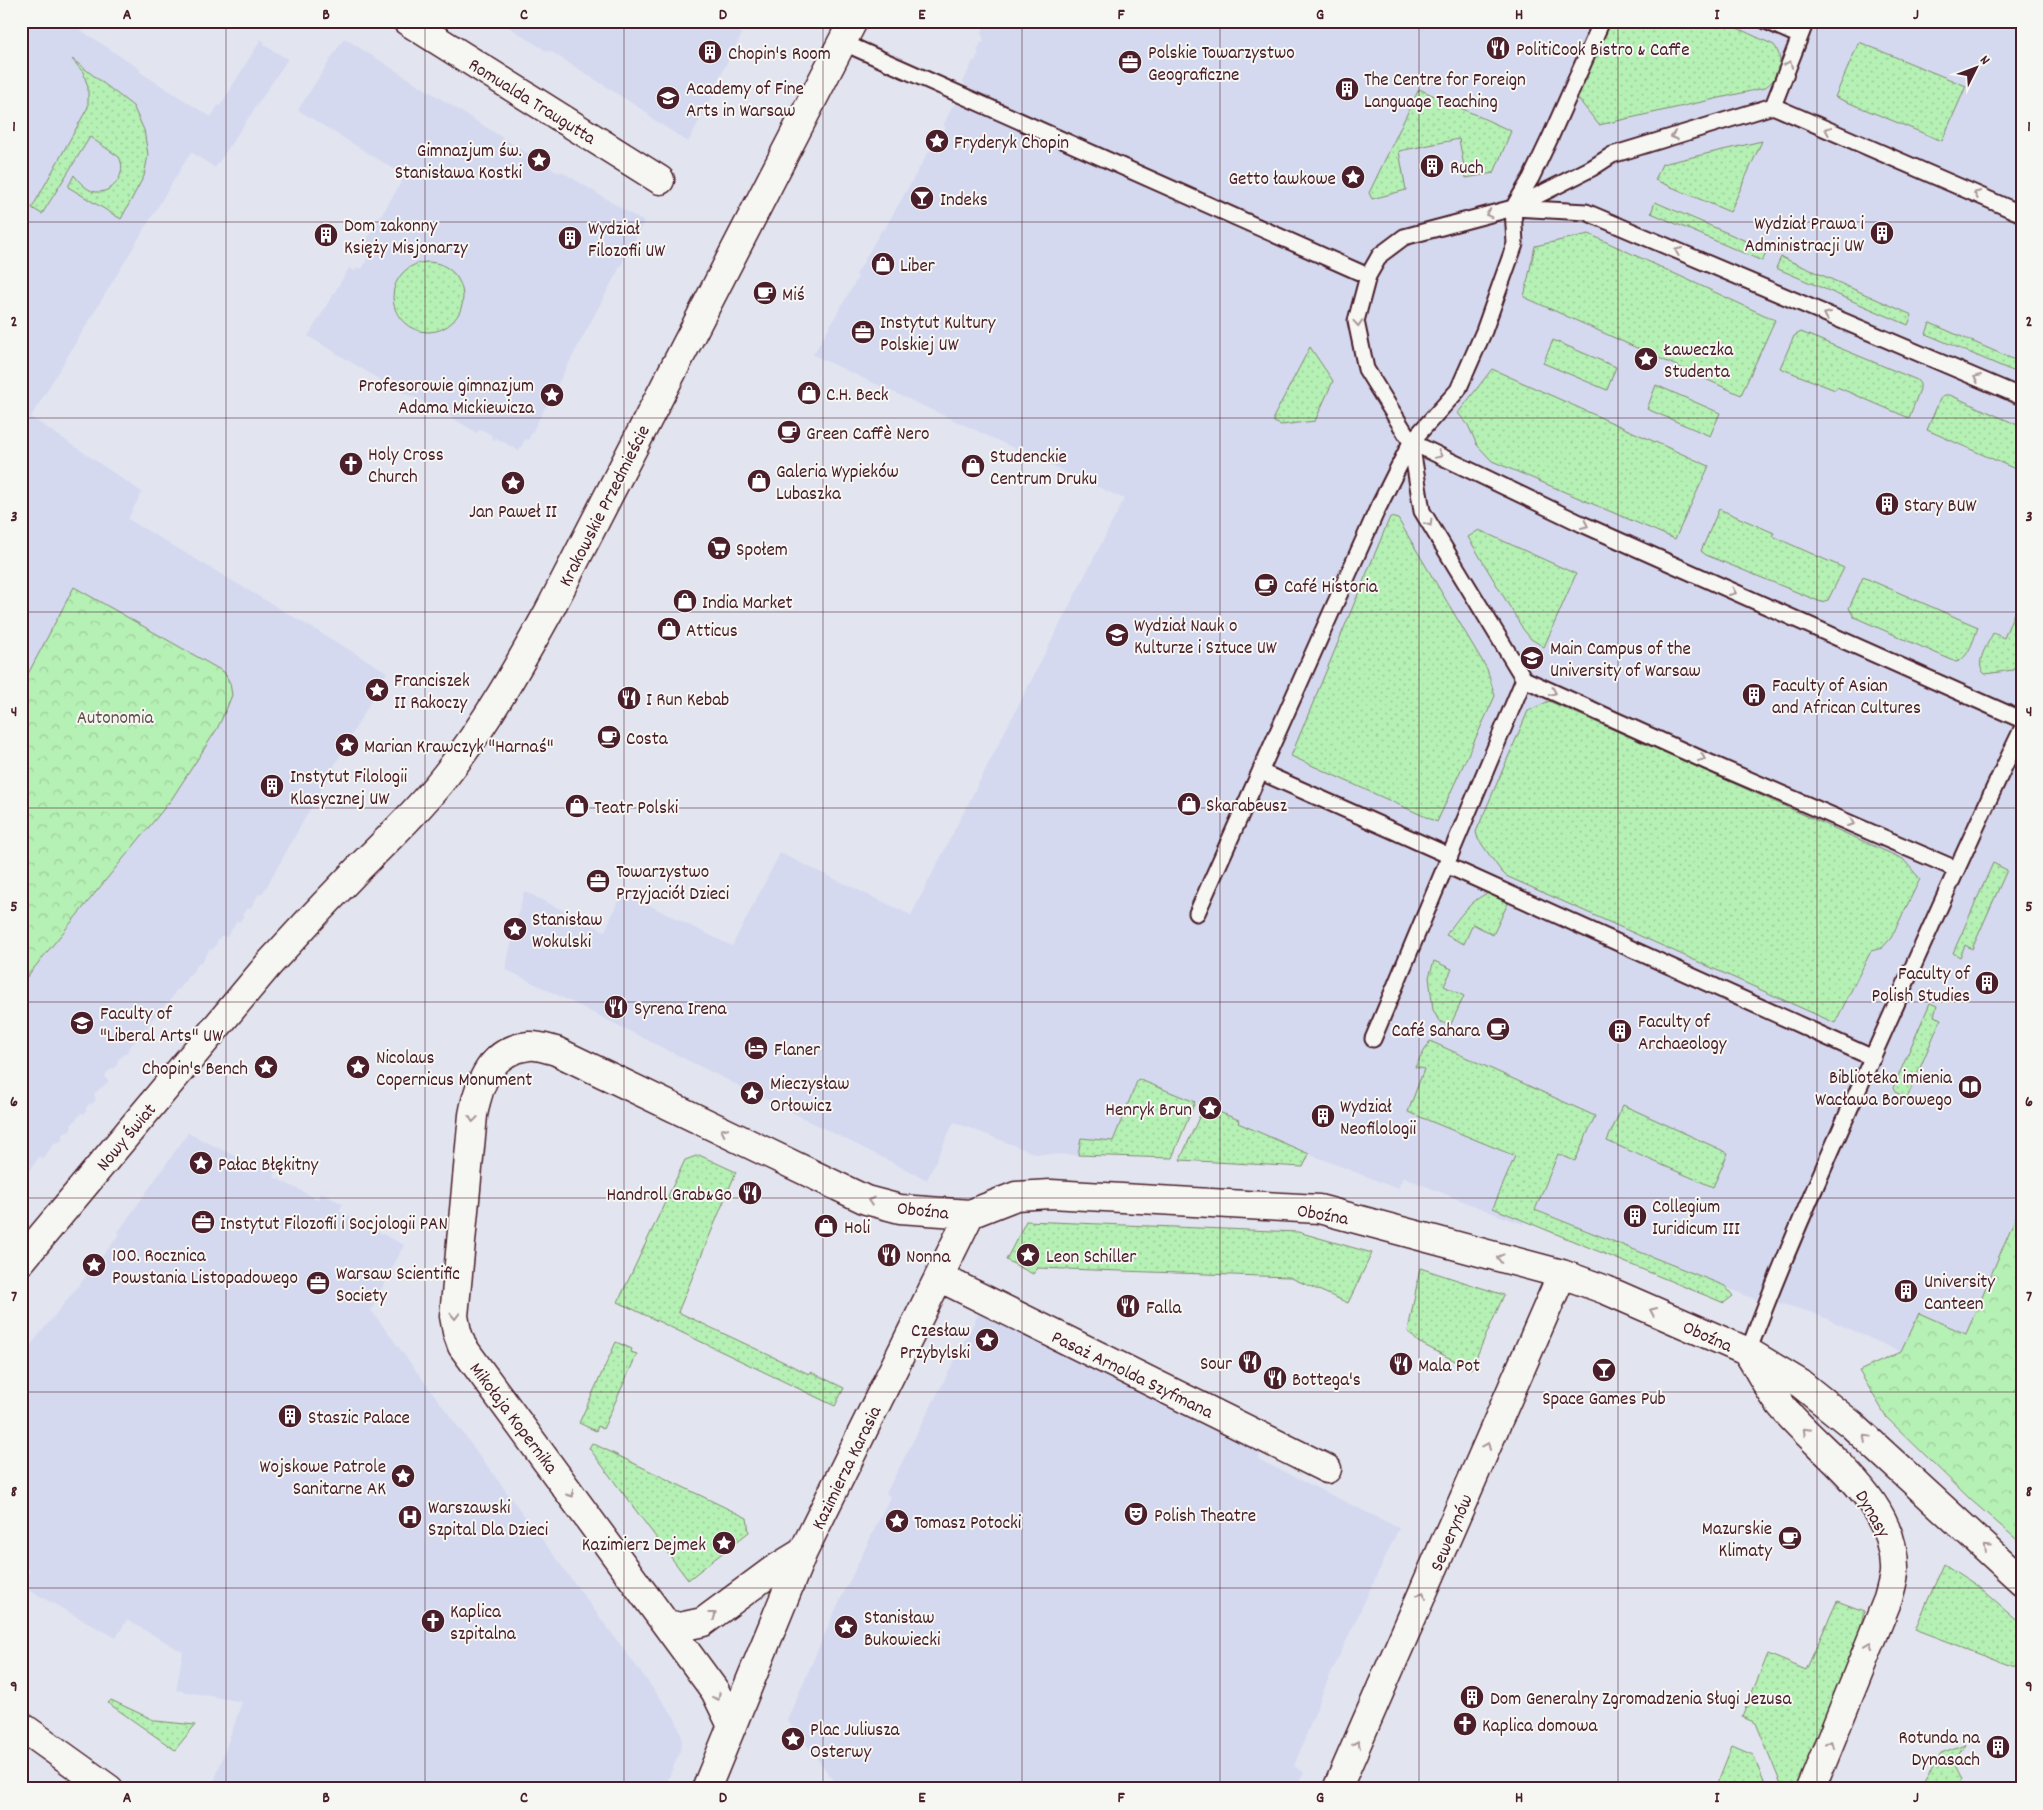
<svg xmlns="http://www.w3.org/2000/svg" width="2043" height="1810" viewBox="0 0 2043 1810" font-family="Dekko,sans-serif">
  <defs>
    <pattern id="grass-dots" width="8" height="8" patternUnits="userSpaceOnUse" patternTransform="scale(1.25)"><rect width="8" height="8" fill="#b5f0b4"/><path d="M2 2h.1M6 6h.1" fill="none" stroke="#9dcd9b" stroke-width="1.8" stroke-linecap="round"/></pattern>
    <pattern id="forest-crowns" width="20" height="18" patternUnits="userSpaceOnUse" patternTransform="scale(1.25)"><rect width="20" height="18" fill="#b5f0b4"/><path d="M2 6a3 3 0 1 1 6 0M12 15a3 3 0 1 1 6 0" fill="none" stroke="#9dcd9b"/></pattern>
  </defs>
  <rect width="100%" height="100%" fill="#e2e5f0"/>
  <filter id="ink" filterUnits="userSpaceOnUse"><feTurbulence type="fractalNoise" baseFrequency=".02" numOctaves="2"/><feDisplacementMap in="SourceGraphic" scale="10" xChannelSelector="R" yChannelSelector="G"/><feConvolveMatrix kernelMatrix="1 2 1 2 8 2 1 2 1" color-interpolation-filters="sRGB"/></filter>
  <g filter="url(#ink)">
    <path fill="#d4d9ef" d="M 21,21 L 67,21 L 140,69 L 140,72 L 211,117 L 218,105 L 220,106 L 261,39 L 265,43 L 264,45 L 288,59 L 215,168 L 191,152 L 31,417 L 142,492 L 128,519 L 387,672 L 266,888 L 261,895 L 259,894 L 250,909 L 248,908 L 242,915 L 244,916 L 239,922 L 237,921 L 227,937 L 221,936 L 216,943 L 217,944 L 212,950 L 210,949 L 201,963 L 199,962 L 190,976 L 189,975 L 179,990 L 177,989 L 169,1003 L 167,1002 L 157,1016 L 156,1015 L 150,1022 L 151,1023 L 147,1028 L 145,1028 L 139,1035 L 140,1037 L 128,1048 L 129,1050 L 117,1061 L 118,1063 L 114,1069 L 112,1068 L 106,1074 L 105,1078 L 109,1081 L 94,1094 L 96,1100 L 92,1104 L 90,1103 L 85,1109 L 87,1110 L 84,1114 L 81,1113 L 71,1126 L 72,1128 L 69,1132 L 67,1131 L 62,1136 L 64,1138 L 60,1142 L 54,1143 L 44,1158 L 39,1157 L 27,1174 L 26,1173 L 23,1176 L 24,1178 L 21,1181 Z
      M 503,21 L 743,21 L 739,31 L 742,34 L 718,80 L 720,81 L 688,142 L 648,116 L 649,114 L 550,51 L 548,52 L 510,28 L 511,26 Z
      M 987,21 L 2022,21 L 2022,1202 L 1966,1335 L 1901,1352 L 1816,1314 L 1783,1304 L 1754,1299 L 1530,1207 L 1523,1224 L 1492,1213 L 1403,1177 L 1398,1189 L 1309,1154 L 1238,1123 L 1238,1120 L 1138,1079 L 1113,1141 L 1081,1138 L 1078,1155 L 1036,1154 L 954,1122 L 927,1180 L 505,969 L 524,891 L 605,931 L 622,892 L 732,946 L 780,853 L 911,915 L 1124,499 L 813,355 L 858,277 L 856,275 L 882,229 L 884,230 L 929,151 L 936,150 L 937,146 L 935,145 L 938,136 L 941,137 L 946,127 L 943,126 L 953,105 L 955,106 L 965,84 L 963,82 L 973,61 L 975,61 L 977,57 L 979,52 L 977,51 L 981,42 L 983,43 L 984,40 L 981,33 Z
      M 344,38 L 559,173 L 561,171 L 644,222 L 528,440 L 525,439 L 519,451 L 496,438 L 494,440 L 491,438 L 492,435 L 480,429 L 477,433 L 431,405 L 397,390 L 308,336 L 349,268 L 354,271 L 359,267 L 362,269 L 370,253 L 368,251 L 369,247 L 364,244 L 405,176 L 298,110 Z
      M 188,1133 L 253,1165 L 256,1159 L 278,1170 L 274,1177 L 317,1199 L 321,1193 L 343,1204 L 339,1211 L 404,1245 L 371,1310 L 675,1718 L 681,1733 L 682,1741 L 680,1751 L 664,1789 L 225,1789 L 214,1782 L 242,1702 L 176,1690 L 183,1652 L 127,1620 L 116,1638 L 21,1586 L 30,1570 L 21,1565 L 21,1357 L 120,1234 L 118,1232 Z
      M 990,1292 L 1271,1431 L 1258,1459 L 1399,1528 L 1328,1680 L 1294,1766 L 1304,1772 L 1295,1789 L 852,1789 L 834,1781 L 787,1720 L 833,1615 L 890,1497 L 886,1493 Z"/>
    <path fill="url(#grass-dots)" stroke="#808870" d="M 1608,21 L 1722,21 L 1774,45 C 1785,60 1780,78 1764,88 L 1599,125 L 1575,95 Z
      M 1859,42 L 1966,86 L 1942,141 L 1835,97 Z
      M 72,59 L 133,106 L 144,130 L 148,155 L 144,176 L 121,219 L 68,187 L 74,175 C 80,183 89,193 99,192 C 116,191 127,171 119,157 L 90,137 L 42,214 L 32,208 L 88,107 L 88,87 L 83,72 Z
      M 1419,89 L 1511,131 L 1494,173 L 1466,178 L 1459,139 L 1399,151 L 1406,190 L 1372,199 L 1369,193 Z
      M 1762,141 L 1730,212 L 1655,180 L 1662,164 Z
      M 1655,202 L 1767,250 L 1762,261 L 1651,213 Z
      M 1589,234 L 1775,320 L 1741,395 L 1524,297 L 1535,246 Z
      M 1781,257 L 1912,315 L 1908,325 L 1776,268 Z
      M393 297a35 35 0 1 1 70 0a35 35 0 1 1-70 0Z
      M 1930,323 L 2022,363 L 2022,375 L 1926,334 Z
      M 1801,332 L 1917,380 L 1920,384 L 1920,389 L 1909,418 L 1837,387 L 1835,390 L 1780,368 L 1794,336 Z
      M 1553,340 L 1616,367 L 1607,390 L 1543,363 Z
      M 1310,347 L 1333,381 L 1315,421 L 1281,425 L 1274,422 L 1274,416 Z
      M 1492,369 L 1709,466 L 1675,539 L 1492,461 L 1477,445 L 1468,425 L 1458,413 Z
      M 1656,385 L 1720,413 L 1710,436 L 1647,409 Z
      M 1945,395 L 1950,395 L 2022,427 L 2022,472 L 1927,430 L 1940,399 Z
      M 1719,509 L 1774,533 L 1772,536 L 1844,568 L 1828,600 L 1821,602 L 1706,555 L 1701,551 Z
      M 1390,517 L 1398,519 L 1487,669 L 1495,696 L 1437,822 L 1291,756 Z
      M 1479,530 L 1576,574 L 1544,647 L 1531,639 L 1523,629 L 1468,537 Z
      M 1863,577 L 1978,627 C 1974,638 1969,659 1956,662 L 1854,617 L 1849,608 Z
      M 2014,613 L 2022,621 L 2022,652 L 2013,670 L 1985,674 C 1973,664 1988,644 1993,633 L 2004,638 Z
      M 1549,701 L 1903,859 L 1920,879 L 1891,938 L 1882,948 L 1871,951 L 1835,1023 L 1506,876 L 1501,871 L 1478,839 L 1476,832 L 1528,711 Z
      M 1993,863 L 2007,870 L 1972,949 L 1965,945 L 1960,957 L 1953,953 Z
      M 1492,892 L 1510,899 L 1493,935 L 1473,924 L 1464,944 L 1446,935 C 1457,920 1473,896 1492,892 Z
      M 1434,961 L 1452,969 L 1444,986 L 1464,996 L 1450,1026 L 1439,1021 L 1433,1010 L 1429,977 Z
      M 1930,1003 L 1937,1006 L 1934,1016 L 1941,1019 L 1907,1098 L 1895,1092 L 1893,1088 Z
      M 1430,1041 L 1595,1116 L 1575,1161 L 1558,1154 L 1535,1210 L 1725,1286 L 1733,1296 L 1724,1303 L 1493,1208 L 1515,1156 L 1408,1112 L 1424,1069 L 1415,1067 Z
      M 1138,1079 L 1195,1102 L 1172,1158 L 1078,1155 L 1081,1138 L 1113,1141 Z
      M 1623,1105 L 1728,1153 L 1713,1187 L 1607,1141 Z
      M 1204,1106 L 1239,1120 L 1238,1123 L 1309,1154 L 1303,1167 L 1180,1160 Z
      M 699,1155 L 736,1172 L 678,1312 L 809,1374 L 811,1372 L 844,1388 L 835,1406 L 618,1302 L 685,1160 Z
      M 1026,1221 L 1298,1232 L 1372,1253 L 1348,1303 L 1289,1277 L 1038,1268 L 1033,1274 L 1006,1260 Z
      M 1420,1268 L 1504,1295 L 1471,1369 L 1418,1342 L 1408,1331 Z
      M 616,1342 L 632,1349 L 631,1352 L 637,1354 L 603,1429 L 598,1426 L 596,1431 L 579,1423 Z
      M 592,1443 L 747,1518 L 749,1532 L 688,1580 L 589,1448 Z
      M 1944,1564 L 1976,1585 L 2022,1625 L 2022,1674 L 2015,1667 L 1915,1629 Z
      M 1837,1601 L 1864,1611 L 1858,1641 L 1796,1789 L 1783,1789 L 1756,1723 L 1742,1717 L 1768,1654 L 1806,1670 Z
      M 111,1700 L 156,1721 L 195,1725 L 175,1750 L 108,1703 Z
      M 1965,1744 L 1953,1762 L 1962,1780 L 1956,1789 L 1919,1789 L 1941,1753 Z
      M 1732,1746 L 1753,1755 L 1767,1789 L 1715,1789 Z"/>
    <path fill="url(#forest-crowns)" stroke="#808870" d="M 74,587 L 224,672 L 230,683 L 232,695 L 226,710 L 217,729 L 171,800 L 21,984 L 21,687 Z
      M 2022,1202 L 2022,1544 L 1971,1500 L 1887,1418 L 1859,1371 L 1901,1352 L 1919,1313 L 1966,1334 Z"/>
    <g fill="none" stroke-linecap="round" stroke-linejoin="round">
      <g stroke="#4a1f2b" stroke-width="19">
        <path id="lane" d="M 1766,21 L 1800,36
          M 842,42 L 1368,276
          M 1773,106 L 1806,21
          M 1513,208 L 1592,168 L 1612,155 L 1773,106 L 2022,214
          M 2022,397 L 1586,212 L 1513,208 L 1404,237 L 1380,255 L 1368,276 L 1356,321 L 1366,369 L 1411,442 L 1582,524 L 2022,720
          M 1411,442 L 1422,511 L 1524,679 L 1708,762 L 1956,869
          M 1261,772 L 1450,856
          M 1446,865 L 1873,1058
          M 1197,913 L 1377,510 L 1411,442 L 1458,390 L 1484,331 L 1515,244 L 1513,208 L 1531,178 L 1550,138 L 1602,21
          M 1373,1039 L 1524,679
          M 1748,1352 C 1785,1252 1830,1154 1873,1056 C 1922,947 1970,837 2022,729"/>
      </g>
      <g stroke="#4a1f2b" stroke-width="31">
        <path id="street" d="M 407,21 L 660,180
          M 21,1261 L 269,964 C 299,931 329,899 360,867 C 390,837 420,808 446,775 C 486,724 518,667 549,611 L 853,21
          M 939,1277 L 1327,1469
          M 1750,1356 C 1761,1373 1771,1395 1785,1410 C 1826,1458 1897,1501 1894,1573 C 1893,1582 1890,1591 1888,1599 L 1811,1789
          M 667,1624 L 680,1627 L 703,1622 L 772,1571 L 803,1552
          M 732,1726 L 715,1691 L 462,1346 L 457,1332 L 454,1316 L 473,1115 C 479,1082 491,1050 529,1046 C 538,1045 548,1049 556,1051 L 866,1200 L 900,1209 L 970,1214 L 1016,1196 L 1051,1194 L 1319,1209 L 1562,1274 L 1606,1290 L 1748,1352 L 1801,1384 L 1852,1425 L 2022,1581
          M 706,1789 L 803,1552 L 970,1214
          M 1337,1789 L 1562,1274"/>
      </g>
      <g stroke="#4a1f2b" stroke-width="31">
        <path id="secondary" d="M 21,1726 L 109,1789"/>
      </g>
      <use href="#lane" stroke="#f6f6f2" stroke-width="15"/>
      <use href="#street" stroke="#f6f6f2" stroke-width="28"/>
      <use href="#secondary" stroke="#f6f6f2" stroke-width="28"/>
    </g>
    <defs><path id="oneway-chevron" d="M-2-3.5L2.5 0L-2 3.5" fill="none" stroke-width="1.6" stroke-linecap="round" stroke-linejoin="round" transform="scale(1.25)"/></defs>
    <g stroke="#a99598">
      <use href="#oneway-chevron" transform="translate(1789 64) rotate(-69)"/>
      <use href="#oneway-chevron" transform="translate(1828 130) rotate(-157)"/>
      <use href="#oneway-chevron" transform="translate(1674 136) rotate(163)"/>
      <use href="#oneway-chevron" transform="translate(1977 194) rotate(-157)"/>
      <use href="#oneway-chevron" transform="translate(1489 214) rotate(165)"/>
      <use href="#oneway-chevron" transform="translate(1678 251) rotate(-157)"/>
      <use href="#oneway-chevron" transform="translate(1827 315) rotate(-157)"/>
      <use href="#oneway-chevron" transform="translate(1358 323) rotate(86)"/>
      <use href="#oneway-chevron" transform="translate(1977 378) rotate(-157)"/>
      <use href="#oneway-chevron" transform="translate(1439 455) rotate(26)"/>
      <use href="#oneway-chevron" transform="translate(1429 523) rotate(59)"/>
      <use href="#oneway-chevron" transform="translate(1585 525) rotate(25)"/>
      <use href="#oneway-chevron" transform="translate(1733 592) rotate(24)"/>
      <use href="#oneway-chevron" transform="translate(1553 692) rotate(24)"/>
      <use href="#oneway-chevron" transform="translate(1702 758) rotate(24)"/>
      <use href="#oneway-chevron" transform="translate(1851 823) rotate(23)"/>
      <use href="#oneway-chevron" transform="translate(473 1119) rotate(96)"/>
      <use href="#oneway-chevron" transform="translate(724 1131) rotate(-154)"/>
      <use href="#oneway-chevron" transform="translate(871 1201) rotate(-162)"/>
      <use href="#oneway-chevron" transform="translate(1500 1258) rotate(-165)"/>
      <use href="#oneway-chevron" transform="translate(1653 1311) rotate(-156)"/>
      <use href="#oneway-chevron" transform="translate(455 1316) rotate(89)"/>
      <use href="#oneway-chevron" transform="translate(1806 1431) rotate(-135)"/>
      <use href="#oneway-chevron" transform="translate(1866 1438) rotate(-137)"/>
      <use href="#oneway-chevron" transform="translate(1487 1446) rotate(-67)"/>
      <use href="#oneway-chevron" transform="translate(571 1494) rotate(54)"/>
      <use href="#oneway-chevron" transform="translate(1986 1548) rotate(-137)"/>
      <use href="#oneway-chevron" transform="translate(1422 1595) rotate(-66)"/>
      <use href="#oneway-chevron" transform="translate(713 1615) rotate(-37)"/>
      <use href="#oneway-chevron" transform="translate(1869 1646) rotate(-68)"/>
      <use href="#oneway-chevron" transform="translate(717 1697) rotate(61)"/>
      <use href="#oneway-chevron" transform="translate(1357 1744) rotate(-66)"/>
      <use href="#oneway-chevron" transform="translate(1830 1744) rotate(-67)"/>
    </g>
  </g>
  <path fill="none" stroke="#4a1f2b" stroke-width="1" stroke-opacity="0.55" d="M 226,21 L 226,1789M 425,21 L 425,1789M 624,21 L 624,1789M 823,21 L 823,1789M 1022,21 L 1022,1789M 1220,21 L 1220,1789M 1419,21 L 1419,1789M 1618,21 L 1618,1789M 1817,21 L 1817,1789M 21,222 L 2022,222M 21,418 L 2022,418M 21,612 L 2022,612M 21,808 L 2022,808M 21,1002 L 2022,1002M 21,1198 L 2022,1198M 21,1392 L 2022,1392M 21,1588 L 2022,1588"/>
  <defs>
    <g id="restaurant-disc" transform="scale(1.25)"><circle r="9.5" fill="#4a1f2b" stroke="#f6f6f2"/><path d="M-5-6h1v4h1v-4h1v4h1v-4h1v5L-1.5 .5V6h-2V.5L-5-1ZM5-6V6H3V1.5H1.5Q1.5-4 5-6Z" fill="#fff"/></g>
    <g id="building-disc" transform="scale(1.25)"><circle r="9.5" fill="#4a1f2b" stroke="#f6f6f2"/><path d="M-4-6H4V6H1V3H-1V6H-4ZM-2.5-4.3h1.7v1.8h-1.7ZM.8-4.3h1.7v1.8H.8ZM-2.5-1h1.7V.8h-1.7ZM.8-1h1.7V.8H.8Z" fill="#fff"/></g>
    <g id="office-disc" transform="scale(1.25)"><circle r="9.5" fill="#4a1f2b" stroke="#f6f6f2"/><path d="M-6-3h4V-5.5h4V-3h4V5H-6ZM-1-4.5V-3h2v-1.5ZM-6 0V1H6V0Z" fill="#fff"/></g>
    <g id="university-disc" transform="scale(1.25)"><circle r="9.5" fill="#4a1f2b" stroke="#f6f6f2"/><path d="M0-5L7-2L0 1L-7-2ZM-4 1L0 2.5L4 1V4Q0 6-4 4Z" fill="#fff"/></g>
    <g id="sight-disc" transform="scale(1.25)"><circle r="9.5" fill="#4a1f2b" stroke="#f6f6f2"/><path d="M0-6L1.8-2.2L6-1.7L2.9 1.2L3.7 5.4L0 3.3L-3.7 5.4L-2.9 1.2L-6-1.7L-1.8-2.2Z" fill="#fff"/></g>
    <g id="bar-disc" transform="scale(1.25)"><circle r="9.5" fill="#4a1f2b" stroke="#f6f6f2"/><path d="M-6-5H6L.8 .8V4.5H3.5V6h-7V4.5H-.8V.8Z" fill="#fff"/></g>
    <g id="shop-disc" transform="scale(1.25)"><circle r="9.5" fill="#4a1f2b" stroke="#f6f6f2"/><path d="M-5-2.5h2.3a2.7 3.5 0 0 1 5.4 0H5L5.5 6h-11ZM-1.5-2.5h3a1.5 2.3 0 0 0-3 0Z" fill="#fff"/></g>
    <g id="cafe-disc" transform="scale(1.25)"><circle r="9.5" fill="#4a1f2b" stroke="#f6f6f2"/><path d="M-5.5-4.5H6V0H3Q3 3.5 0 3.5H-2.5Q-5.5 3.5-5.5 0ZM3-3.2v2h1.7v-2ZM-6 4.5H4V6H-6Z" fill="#fff"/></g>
    <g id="church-disc" transform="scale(1.25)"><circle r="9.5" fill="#4a1f2b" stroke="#f6f6f2"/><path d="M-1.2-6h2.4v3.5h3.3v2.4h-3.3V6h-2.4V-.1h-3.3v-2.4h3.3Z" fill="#fff"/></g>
    <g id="supermarket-disc" transform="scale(1.25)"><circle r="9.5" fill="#4a1f2b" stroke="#f6f6f2"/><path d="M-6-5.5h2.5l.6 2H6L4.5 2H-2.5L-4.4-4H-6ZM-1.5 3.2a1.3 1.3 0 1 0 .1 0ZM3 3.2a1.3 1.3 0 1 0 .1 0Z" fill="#fff"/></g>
    <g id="hotel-disc" transform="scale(1.25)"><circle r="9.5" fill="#4a1f2b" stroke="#f6f6f2"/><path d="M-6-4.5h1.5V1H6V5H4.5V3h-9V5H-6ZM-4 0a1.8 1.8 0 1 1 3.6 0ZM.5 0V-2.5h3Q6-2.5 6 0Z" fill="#fff"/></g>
    <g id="library-disc" transform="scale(1.25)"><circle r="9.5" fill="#4a1f2b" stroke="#f6f6f2"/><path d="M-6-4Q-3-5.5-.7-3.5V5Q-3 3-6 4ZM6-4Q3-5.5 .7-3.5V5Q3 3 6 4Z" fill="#fff"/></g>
    <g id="theatre-disc" transform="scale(1.25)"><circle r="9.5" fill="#4a1f2b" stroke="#f6f6f2"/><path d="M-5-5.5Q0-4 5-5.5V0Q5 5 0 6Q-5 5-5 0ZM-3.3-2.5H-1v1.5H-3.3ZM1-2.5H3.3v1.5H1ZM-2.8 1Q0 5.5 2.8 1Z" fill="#fff"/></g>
    <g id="hospital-disc" transform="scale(1.25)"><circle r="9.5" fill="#4a1f2b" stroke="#f6f6f2"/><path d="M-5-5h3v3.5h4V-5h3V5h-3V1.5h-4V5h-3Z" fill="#fff"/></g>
  </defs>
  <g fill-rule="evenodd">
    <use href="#restaurant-disc" x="1498" y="48"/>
    <use href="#building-disc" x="710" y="52"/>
    <use href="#office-disc" x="1130" y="62"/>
    <use href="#building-disc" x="1347" y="89"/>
    <use href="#university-disc" x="668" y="98"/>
    <use href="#sight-disc" x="937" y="141"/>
    <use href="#sight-disc" x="539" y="160"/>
    <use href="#building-disc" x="1432" y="166"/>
    <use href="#sight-disc" x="1353" y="177"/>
    <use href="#bar-disc" x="922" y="198"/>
    <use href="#building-disc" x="1882" y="233"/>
    <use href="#building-disc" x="326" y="235"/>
    <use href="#building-disc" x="570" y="238"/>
    <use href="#shop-disc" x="883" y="264"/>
    <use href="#cafe-disc" x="765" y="293"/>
    <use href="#office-disc" x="863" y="332"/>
    <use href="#sight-disc" x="1646" y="359"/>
    <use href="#shop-disc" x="809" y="393"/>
    <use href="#sight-disc" x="552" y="395"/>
    <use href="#cafe-disc" x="789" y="432"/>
    <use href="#church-disc" x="351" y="464"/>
    <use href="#shop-disc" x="973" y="466"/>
    <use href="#shop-disc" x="759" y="481"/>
    <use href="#sight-disc" x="513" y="483"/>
    <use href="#building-disc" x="1887" y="504"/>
    <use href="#supermarket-disc" x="719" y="548"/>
    <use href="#cafe-disc" x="1266" y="585"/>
    <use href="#shop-disc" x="685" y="601"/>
    <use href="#shop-disc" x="669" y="629"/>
    <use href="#university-disc" x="1117" y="635"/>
    <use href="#university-disc" x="1532" y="658"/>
    <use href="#sight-disc" x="377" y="690"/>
    <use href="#building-disc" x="1754" y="695"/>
    <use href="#restaurant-disc" x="629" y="698"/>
    <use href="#cafe-disc" x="609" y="737"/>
    <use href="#sight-disc" x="347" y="745"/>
    <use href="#building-disc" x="272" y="786"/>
    <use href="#shop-disc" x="1189" y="804"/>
    <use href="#shop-disc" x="577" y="806"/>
    <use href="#office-disc" x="598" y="881"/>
    <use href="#sight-disc" x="515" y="929"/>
    <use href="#building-disc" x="1987" y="983"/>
    <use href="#restaurant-disc" x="616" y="1007"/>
    <use href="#university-disc" x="82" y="1023"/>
    <use href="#cafe-disc" x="1498" y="1029"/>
    <use href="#building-disc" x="1620" y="1031"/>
    <use href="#hotel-disc" x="756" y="1048"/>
    <use href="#sight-disc" x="266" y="1067"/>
    <use href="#sight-disc" x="358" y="1067"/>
    <use href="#library-disc" x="1970" y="1087"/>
    <use href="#sight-disc" x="752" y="1093"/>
    <use href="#sight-disc" x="1210" y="1108"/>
    <use href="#building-disc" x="1323" y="1116"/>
    <use href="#sight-disc" x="201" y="1163"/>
    <use href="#restaurant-disc" x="750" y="1193"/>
    <use href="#building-disc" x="1635" y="1216"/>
    <use href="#office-disc" x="203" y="1222"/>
    <use href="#shop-disc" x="826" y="1226"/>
    <use href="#restaurant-disc" x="889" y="1255"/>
    <use href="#sight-disc" x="1028" y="1255"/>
    <use href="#sight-disc" x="94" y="1265"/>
    <use href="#office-disc" x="318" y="1283"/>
    <use href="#building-disc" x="1906" y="1291"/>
    <use href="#restaurant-disc" x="1128" y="1306"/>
    <use href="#sight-disc" x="987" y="1340"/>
    <use href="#restaurant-disc" x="1250" y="1362"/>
    <use href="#restaurant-disc" x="1401" y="1364"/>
    <use href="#bar-disc" x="1604" y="1370"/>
    <use href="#restaurant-disc" x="1275" y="1378"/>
    <use href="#building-disc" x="290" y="1416"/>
    <use href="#sight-disc" x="403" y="1476"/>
    <use href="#theatre-disc" x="1136" y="1514"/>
    <use href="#hospital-disc" x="410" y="1517"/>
    <use href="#sight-disc" x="897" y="1521"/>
    <use href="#cafe-disc" x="1790" y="1538"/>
    <use href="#sight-disc" x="724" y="1543"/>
    <use href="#church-disc" x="433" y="1621"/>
    <use href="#sight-disc" x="846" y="1627"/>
    <use href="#building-disc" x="1472" y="1697"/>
    <use href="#church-disc" x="1465" y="1724"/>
    <use href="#sight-disc" x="793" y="1739"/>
    <use href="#building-disc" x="1998" y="1747"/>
  </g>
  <g text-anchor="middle" stroke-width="4" stroke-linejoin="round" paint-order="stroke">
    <g font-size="19" fill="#4a1f2b" stroke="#f6f6f2" text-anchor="start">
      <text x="1516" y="55">PolitiCook Bistro &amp; Caffe</text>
      <text x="1148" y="58">Polskie Towarzystwo<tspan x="1148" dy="22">Geograficzne</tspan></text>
      <text x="728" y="59">Chopin's Room</text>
      <text x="1364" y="85">The Centre for Foreign<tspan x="1364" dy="22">Language Teaching</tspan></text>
      <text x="686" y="94">Academy of Fine<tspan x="686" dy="22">Arts in Warsaw</tspan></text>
      <text x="954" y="148">Fryderyk Chopin</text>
      <text x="522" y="156" text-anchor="end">Gimnazjum św.<tspan x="522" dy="22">Stanisława Kostki</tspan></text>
      <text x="1450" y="173">Ruch</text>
      <text x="1336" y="184" text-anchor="end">Getto ławkowe</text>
      <text x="940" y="205">Indeks</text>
      <text x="1864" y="229" text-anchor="end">Wydział Prawa i<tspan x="1864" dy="22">Administracji UW</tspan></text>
      <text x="344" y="231">Dom zakonny<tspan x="344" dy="22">Księży Misjonarzy</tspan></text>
      <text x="588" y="234">Wydział<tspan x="588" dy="22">Filozofii UW</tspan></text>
      <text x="900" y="271">Liber</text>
      <text x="782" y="300">Miś</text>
      <text x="880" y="328">Instytut Kultury<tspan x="880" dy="22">Polskiej UW</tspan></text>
      <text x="1664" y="355">Ławeczka<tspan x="1664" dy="22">Studenta</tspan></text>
      <text x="534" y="391" text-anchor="end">Profesorowie gimnazjum<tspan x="534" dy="22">Adama Mickiewicza</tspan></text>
      <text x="826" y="400">C.H. Beck</text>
      <text x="806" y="439">Green Caffè Nero</text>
      <text x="368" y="460">Holy Cross<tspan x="368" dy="22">Church</tspan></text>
      <text x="990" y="462">Studenckie<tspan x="990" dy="22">Centrum Druku</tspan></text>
      <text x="776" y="477">Galeria Wypieków<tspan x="776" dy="22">Lubaszka</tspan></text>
      <text x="1904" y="511">Stary BUW</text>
      <text x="513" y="517" text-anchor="middle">Jan Paweł II</text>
      <text x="736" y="555">Społem</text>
      <text x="1284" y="592">Café Historia</text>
      <text x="702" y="608">India Market</text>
      <text x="1134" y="631">Wydział Nauk o<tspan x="1134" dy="22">Kulturze i Sztuce UW</tspan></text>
      <text x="686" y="636">Atticus</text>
      <text x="1550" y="654">Main Campus of the<tspan x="1550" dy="22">University of Warsaw</tspan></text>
      <text x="394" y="686">Franciszek<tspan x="394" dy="22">II Rakoczy</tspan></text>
      <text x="1772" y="691">Faculty of Asian<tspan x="1772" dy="22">and African Cultures</tspan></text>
      <text x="646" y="705">I Run Kebab</text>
      <text x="626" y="744">Costa</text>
      <text x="364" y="752">Marian Krawczyk "Harnaś"</text>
      <text x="290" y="782">Instytut Filologii<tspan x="290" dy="22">Klasycznej UW</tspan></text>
      <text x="1206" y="811">Skarabeusz</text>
      <text x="594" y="813">Teatr Polski</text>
      <text x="616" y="877">Towarzystwo<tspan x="616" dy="22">Przyjaciół Dzieci</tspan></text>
      <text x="532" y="925">Stanisław<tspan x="532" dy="22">Wokulski</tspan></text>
      <text x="1970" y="979" text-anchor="end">Faculty of<tspan x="1970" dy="22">Polish Studies</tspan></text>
      <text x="634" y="1014">Syrena Irena</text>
      <text x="100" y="1019">Faculty of<tspan x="100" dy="22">"Liberal Arts" UW</tspan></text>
      <text x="1638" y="1027">Faculty of<tspan x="1638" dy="22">Archaeology</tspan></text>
      <text x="1480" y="1036" text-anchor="end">Café Sahara</text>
      <text x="774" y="1055">Flaner</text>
      <text x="376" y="1063">Nicolaus<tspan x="376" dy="22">Copernicus Monument</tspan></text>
      <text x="248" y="1074" text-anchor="end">Chopin's Bench</text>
      <text x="1952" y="1083" text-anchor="end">Biblioteka imienia<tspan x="1952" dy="22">Wacława Borowego</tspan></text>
      <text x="770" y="1089">Mieczysław<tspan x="770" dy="22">Orłowicz</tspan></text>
      <text x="1340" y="1112">Wydział<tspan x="1340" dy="22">Neofilologii</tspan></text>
      <text x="1192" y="1115" text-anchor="end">Henryk Brun</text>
      <text x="218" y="1170">Pałac Błękitny</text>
      <text x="732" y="1200" text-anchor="end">Handroll Grab&amp;Go</text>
      <text x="1652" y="1212">Collegium<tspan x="1652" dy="22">Iuridicum III</tspan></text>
      <text x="220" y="1229">Instytut Filozofii i Socjologii PAN</text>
      <text x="844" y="1233">Holi</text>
      <text x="112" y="1261">100. Rocznica<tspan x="112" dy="22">Powstania Listopadowego</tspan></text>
      <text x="906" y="1262">Nonna</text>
      <text x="1046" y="1262">Leon Schiller</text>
      <text x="336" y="1279">Warsaw Scientific<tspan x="336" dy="22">Society</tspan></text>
      <text x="1924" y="1287">University<tspan x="1924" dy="22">Canteen</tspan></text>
      <text x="1146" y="1313">Falla</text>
      <text x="970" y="1336" text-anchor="end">Czesław<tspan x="970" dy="22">Przybylski</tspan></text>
      <text x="1232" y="1369" text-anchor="end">Sour</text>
      <text x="1418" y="1371">Mala Pot</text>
      <text x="1292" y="1385">Bottega's</text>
      <text x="1604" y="1404" text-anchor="middle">Space Games Pub</text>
      <text x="308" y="1423">Staszic Palace</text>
      <text x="386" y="1472" text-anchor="end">Wojskowe Patrole<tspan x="386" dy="22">Sanitarne AK</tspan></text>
      <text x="428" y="1513">Warszawski<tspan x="428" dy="22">Szpital Dla Dzieci</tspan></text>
      <text x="1154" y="1521">Polish Theatre</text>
      <text x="914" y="1528">Tomasz Potocki</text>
      <text x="1772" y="1534" text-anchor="end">Mazurskie<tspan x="1772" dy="22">Klimaty</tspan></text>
      <text x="706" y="1550" text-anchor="end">Kazimierz Dejmek</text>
      <text x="450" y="1617">Kaplica<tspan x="450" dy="22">szpitalna</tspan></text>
      <text x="864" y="1623">Stanisław<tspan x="864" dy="22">Bukowiecki</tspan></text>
      <text x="1490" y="1704">Dom Generalny Zgromadzenia Sługi Jezusa</text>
      <text x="1482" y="1731">Kaplica domowa</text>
      <text x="810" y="1735">Plac Juliusza<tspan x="810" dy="22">Osterwy</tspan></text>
      <text x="1980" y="1743" text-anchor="end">Rotunda na<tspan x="1980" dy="22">Dynasach</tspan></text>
    </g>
    <g font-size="19" fill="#4a1f2b" stroke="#f6f6f2">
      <text transform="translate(533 100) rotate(32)" y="7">Romualda Traugutta</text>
      <text transform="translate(603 505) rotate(-63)" y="7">Krakowskie Przedmieście</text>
      <text transform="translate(125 1136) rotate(-50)" y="7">Nowy Świat</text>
      <text transform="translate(923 1209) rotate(6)" y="7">Oboźna</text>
      <text transform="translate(1323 1213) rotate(10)" y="7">Oboźna</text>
      <text transform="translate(1708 1335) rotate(24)" y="7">Oboźna</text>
      <text transform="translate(1133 1373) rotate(26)" y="7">Pasaż Arnolda Szyfmana</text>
      <text transform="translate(515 1417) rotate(53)" y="7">Mikołaja Kopernika</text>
      <text transform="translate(845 1467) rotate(-64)" y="7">Kazimierza Karasia</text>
      <text transform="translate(1874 1513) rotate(60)" y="7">Dynasy</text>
      <text transform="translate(1450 1532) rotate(-67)" y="7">Sewerynów</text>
    </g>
    <g font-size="19" fill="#65534d" stroke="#f6f6f2">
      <text x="115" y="723">Autonomia</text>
    </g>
  </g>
  <rect width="2043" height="1810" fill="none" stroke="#f6f6f2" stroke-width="55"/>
  <g transform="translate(1976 68) rotate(48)" stroke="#f6f6f2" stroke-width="4" paint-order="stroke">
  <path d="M0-4L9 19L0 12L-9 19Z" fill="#4a1f2b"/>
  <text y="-8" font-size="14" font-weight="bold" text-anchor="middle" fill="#4a1f2b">N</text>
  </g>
  <rect x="28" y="28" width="1988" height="1754" fill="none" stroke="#4a1f2b" stroke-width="2"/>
  <g font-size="16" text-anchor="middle" font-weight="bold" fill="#4a1f2b">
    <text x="127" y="19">A</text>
    <text x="326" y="19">B</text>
    <text x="524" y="19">C</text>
    <text x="723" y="19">D</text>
    <text x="922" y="19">E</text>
    <text x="1121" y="19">F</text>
    <text x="1320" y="19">G</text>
    <text x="1519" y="19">H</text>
    <text x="1717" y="19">I</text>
    <text x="1916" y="19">J</text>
    <text x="14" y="131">1</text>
    <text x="2029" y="131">1</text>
    <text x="14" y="326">2</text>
    <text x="2029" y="326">2</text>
    <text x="14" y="521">3</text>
    <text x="2029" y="521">3</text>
    <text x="14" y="716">4</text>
    <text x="2029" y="716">4</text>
    <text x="14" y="911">5</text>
    <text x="2029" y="911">5</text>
    <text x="14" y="1106">6</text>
    <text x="2029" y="1106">6</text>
    <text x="14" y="1301">7</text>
    <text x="2029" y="1301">7</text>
    <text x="14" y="1496">8</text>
    <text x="2029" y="1496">8</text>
    <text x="14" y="1691">9</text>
    <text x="2029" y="1691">9</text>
    <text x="127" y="1802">A</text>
    <text x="326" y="1802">B</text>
    <text x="524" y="1802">C</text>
    <text x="723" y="1802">D</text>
    <text x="922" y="1802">E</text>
    <text x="1121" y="1802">F</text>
    <text x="1320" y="1802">G</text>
    <text x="1519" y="1802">H</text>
    <text x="1717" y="1802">I</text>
    <text x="1916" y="1802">J</text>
  </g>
</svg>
